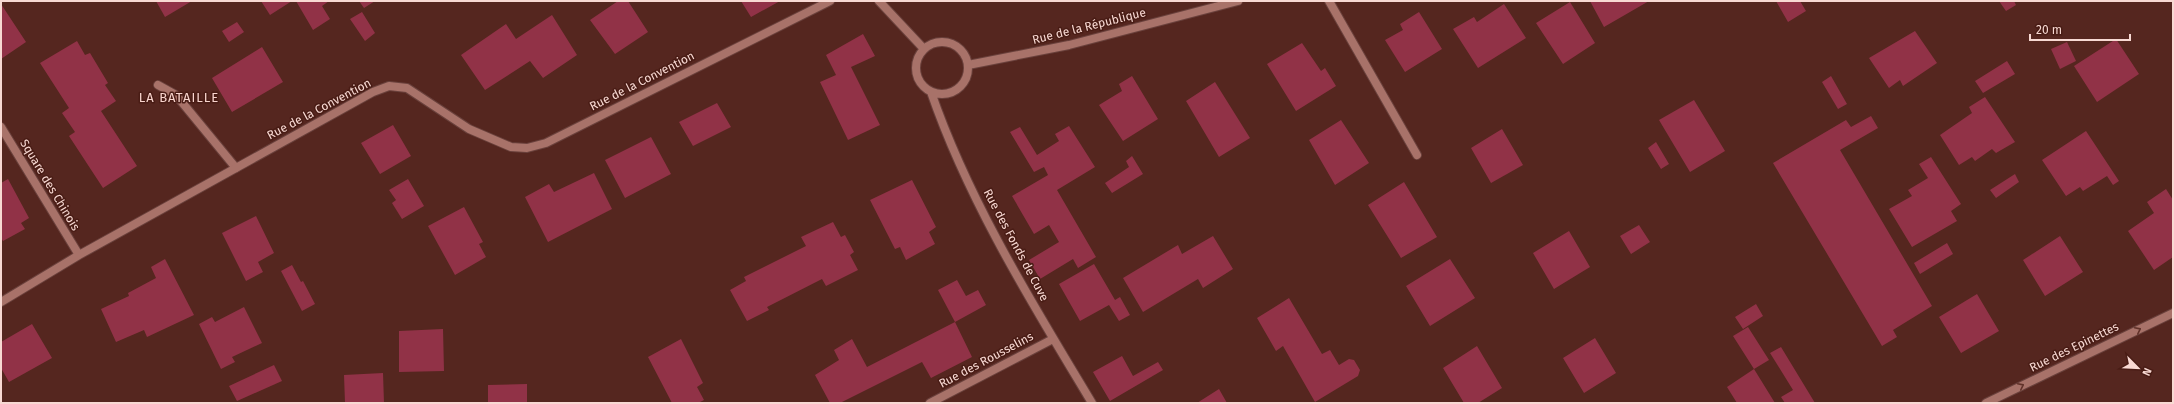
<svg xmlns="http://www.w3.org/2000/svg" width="2174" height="404" viewBox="0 0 2174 404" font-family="'Fira Sans',sans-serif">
  <rect width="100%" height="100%" fill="#55261f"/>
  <path fill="#913247" d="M 156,1 L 192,1 L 165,17 Z
    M 261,1 L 292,1 L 270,15 Z
    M 296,1 L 329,1 L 322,6 L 330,19 L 313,30 Z
    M 359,1 L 375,1 L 364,8 Z
    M 618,1 L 628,1 L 648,32 L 615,54 L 590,20 Z
    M 741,1 L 780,1 L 751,17 Z
    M 1590,1 L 1649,1 L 1604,27 Z
    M 1776,1 L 1800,1 L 1806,11 L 1788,22 Z
    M 1999,1 L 2014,1 L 2016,5 L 2006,11 Z
    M 1570,2 L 1595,43 L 1563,64 L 1536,23 Z
    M 1,4 L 26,42 L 1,59 Z
    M 1504,4 L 1526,38 L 1478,68 L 1453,29 L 1474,17 L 1477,22 Z
    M 362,12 L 375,33 L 365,41 L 350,19 Z
    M 1419,12 L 1442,49 L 1405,72 L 1385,40 L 1403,30 L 1400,24 Z
    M 552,15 L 577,55 L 543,78 L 530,61 L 485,90 L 461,55 L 506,24 L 516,39 Z
    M 237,22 L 244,32 L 229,42 L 222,31 Z
    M 1915,31 L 1937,63 L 1903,86 L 1900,80 L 1889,88 L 1869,58 Z
    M 863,34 L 875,56 L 851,67 L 880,125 L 848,140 L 820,82 L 836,75 L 826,55 Z
    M 2116,39 L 2139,74 L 2097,102 L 2074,66 Z
    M 77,41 L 85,55 L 90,53 L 108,83 L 105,85 L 116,101 L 101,111 L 137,166 L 103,188 L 69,136 L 75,132 L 62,113 L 69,108 L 40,63 Z
    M 2067,42 L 2076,61 L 2060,69 L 2051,49 Z
    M 1302,43 L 1321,71 L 1325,68 L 1336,86 L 1296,111 L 1267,64 Z
    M 262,47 L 283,82 L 232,112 L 212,78 Z
    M 2007,61 L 2015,74 L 1983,93 L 1975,81 Z
    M 1132,76 L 1158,119 L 1123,141 L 1099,105 L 1122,91 L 1119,84 Z
    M 1831,76 L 1847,104 L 1838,109 L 1822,82 Z
    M 1215,82 L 1250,138 L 1219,157 L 1186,101 Z
    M 1985,97 L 2015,142 L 1996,153 L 1992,149 L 1975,161 L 1972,157 L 1959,165 L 1940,135 L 1972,113 L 1969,107 Z
    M 1694,100 L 1725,151 L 1690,172 L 1659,120 Z
    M 717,103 L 731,127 L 693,146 L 679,122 Z
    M 1871,116 L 1878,128 L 1840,150 L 1932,306 L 1893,330 L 1897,337 L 1882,346 L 1773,163 L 1846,120 L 1851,127 Z
    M 1341,120 L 1369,163 L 1335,185 L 1309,140 Z
    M 393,125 L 411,156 L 380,174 L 361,143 Z
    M 1069,126 L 1095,167 L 1057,190 L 1096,257 L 1078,268 L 1073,259 L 1040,279 L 1029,260 L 1059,242 L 1049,225 L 1034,234 L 1012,196 L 1048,175 L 1044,167 L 1034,172 L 1010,132 L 1020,127 L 1037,155 L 1059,141 L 1055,134 Z
    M 1502,129 L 1523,165 L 1491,183 L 1471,148 Z
    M 2086,131 L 2119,181 L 2113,185 L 2107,176 L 2083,191 L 2080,187 L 2066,196 L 2042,160 Z
    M 651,137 L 671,174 L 625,198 L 605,160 Z
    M 1656,142 L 1669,164 L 1661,169 L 1648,148 Z
    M 1132,156 L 1143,174 L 1112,193 L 1105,183 L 1129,167 L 1126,161 Z
    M 1931,157 L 1961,204 L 1951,211 L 1957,221 L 1912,247 L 1889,209 L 1912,196 L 1908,190 L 1928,178 L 1919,164 Z
    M 594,173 L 612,209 L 548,242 L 525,197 L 549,184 L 554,192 Z
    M 2015,174 L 2019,182 L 1996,198 L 1990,190 Z
    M 8,179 L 29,218 L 21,223 L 25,229 L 3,241 L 1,238 L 1,183 Z
    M 408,179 L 424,206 L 402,219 L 392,203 L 396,200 L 389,190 Z
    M 912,180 L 936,227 L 929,232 L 935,244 L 906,260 L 900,247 L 895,249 L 870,200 Z
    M 1404,182 L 1437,237 L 1401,258 L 1368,205 Z
    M 2166,189 L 2173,200 L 2173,257 L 2154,270 L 2128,231 L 2154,213 L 2147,202 Z
    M 464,207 L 483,242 L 479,244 L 486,257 L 455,275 L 428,226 Z
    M 256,216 L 274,253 L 258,262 L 263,272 L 246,281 L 222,233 Z
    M 833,222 L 841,237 L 845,235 L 854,252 L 850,255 L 858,270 L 826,286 L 822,279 L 767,307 L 769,310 L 747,321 L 730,290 L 746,281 L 744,277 L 806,246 L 801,237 Z
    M 1639,225 L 1650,242 L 1631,254 L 1620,236 Z
    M 1569,231 L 1590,267 L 1554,289 L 1533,253 Z
    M 1213,236 L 1233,269 L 1203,288 L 1198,279 L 1143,312 L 1123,278 L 1178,245 L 1182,254 Z
    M 2060,236 L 2083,272 L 2045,296 L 2023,260 Z
    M 1947,243 L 1953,254 L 1920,274 L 1914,263 Z
    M 165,259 L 194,315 L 147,337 L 144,330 L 116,342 L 101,309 L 129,296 L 128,293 L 156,278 L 151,267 Z
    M 1450,259 L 1475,298 L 1430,326 L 1406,286 Z
    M 1094,264 L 1115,300 L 1120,297 L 1130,315 L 1119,321 L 1109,305 L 1080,321 L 1059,284 Z
    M 292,265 L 301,282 L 303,281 L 315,304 L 302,311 L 281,271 Z
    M 957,280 L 966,296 L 978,290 L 986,305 L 955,322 L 938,290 Z
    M 1977,294 L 1999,331 L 1961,353 L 1939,317 Z
    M 1289,298 L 1322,354 L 1330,350 L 1339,365 L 1349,359 L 1354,360 L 1360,370 L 1358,376 L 1315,402 L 1283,346 L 1276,351 L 1257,318 Z
    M 1756,304 L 1763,316 L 1743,329 L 1735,317 Z
    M 244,307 L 262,343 L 232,357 L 235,362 L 221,369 L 199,324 L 212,317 L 215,322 Z
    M 955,322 L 972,357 L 931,378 L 922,362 L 840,403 L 830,403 L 815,375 L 839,360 L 834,350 L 852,339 L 867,367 Z
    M 32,324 L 52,358 L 9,382 L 1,368 L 1,342 Z
    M 1748,327 L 1769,360 L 1754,369 L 1775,403 L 1737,403 L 1727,387 L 1754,369 L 1733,336 Z
    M 443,329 L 444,371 L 399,372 L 399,331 Z
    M 1595,338 L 1616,373 L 1584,393 L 1563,358 Z
    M 681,339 L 703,383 L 697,387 L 704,400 L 698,403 L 672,403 L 648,357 Z
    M 1477,346 L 1502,388 L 1478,403 L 1464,403 L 1443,368 Z
    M 1781,347 L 1815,403 L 1785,403 L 1781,397 L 1793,390 L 1770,353 Z
    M 1122,356 L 1133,376 L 1158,362 L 1163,370 L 1110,401 L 1093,372 Z
    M 274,365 L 282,381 L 237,401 L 229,386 Z
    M 383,373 L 384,403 L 345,403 L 344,375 Z
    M 527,384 L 527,403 L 488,403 L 488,385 Z
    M 1219,389 L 1227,403 L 1197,403 Z"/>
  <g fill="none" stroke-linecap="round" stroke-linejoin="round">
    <g stroke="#6a413c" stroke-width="10">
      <path id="lane" d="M 1329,1 L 1417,155
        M 158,85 L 176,95 L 236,168"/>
    </g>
    <g stroke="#6a413c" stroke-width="10">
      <path id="street" d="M 879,1 L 924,49
        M916 68a26 26 0 1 1 52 0a26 26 0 1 1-52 0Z
        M 968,65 L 1069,45 L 1238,1
        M 931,92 C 969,202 1032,303 1092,403
        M 1,127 L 79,255
        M 1,302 L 79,255 L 373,92 L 389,86 L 407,88 L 469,129 L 511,147 L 527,148 L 546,143 L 830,1
        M 930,403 L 1053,339
        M 1986,403 L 2173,313"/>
    </g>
    <use href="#lane" stroke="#a87269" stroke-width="8"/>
    <use href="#street" stroke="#a87269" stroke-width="8"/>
  </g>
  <defs><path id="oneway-chevron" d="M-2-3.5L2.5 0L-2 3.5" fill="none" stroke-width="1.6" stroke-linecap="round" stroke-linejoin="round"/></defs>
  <g stroke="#61322a">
    <use href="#oneway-chevron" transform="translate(2138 330) rotate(-26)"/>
    <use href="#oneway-chevron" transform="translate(2021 386) rotate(-26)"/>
  </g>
  <g text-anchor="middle" stroke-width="3" stroke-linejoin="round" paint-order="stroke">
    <g font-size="12" fill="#f8d9d3" stroke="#491c15">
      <text transform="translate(1089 26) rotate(-14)" y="4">Rue de la République</text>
      <text transform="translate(642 81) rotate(-27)" y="4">Rue de la Convention</text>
      <text transform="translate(319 109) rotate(-28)" y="4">Rue de la Convention</text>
      <text transform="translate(50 185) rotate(59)" y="4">Square des Chinois</text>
      <text transform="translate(1016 245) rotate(62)" y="4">Rue des Fonds de Cuve</text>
      <text transform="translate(2074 347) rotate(-26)" y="4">Rue des Epinettes</text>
      <text transform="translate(986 360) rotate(-28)" y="4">Rue des Rousselins</text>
    </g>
    <g font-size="13" letter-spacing="1" fill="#f9d5ce" stroke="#491c15">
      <text x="179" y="102">LA BATAILLE</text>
    </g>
  </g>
  <rect width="2174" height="404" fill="none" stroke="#f8d9d3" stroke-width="4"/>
  <g transform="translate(2138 368) rotate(114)" stroke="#491c15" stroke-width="3" paint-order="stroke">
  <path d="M0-3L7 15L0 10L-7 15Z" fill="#f8d9d3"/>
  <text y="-6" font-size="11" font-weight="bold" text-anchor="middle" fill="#f8d9d3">N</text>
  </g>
  <path d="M2030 34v6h100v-6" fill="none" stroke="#f8d9d3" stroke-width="2"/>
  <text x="2036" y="34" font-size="12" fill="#f8d9d3" stroke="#491c15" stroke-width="3" paint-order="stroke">20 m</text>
</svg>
